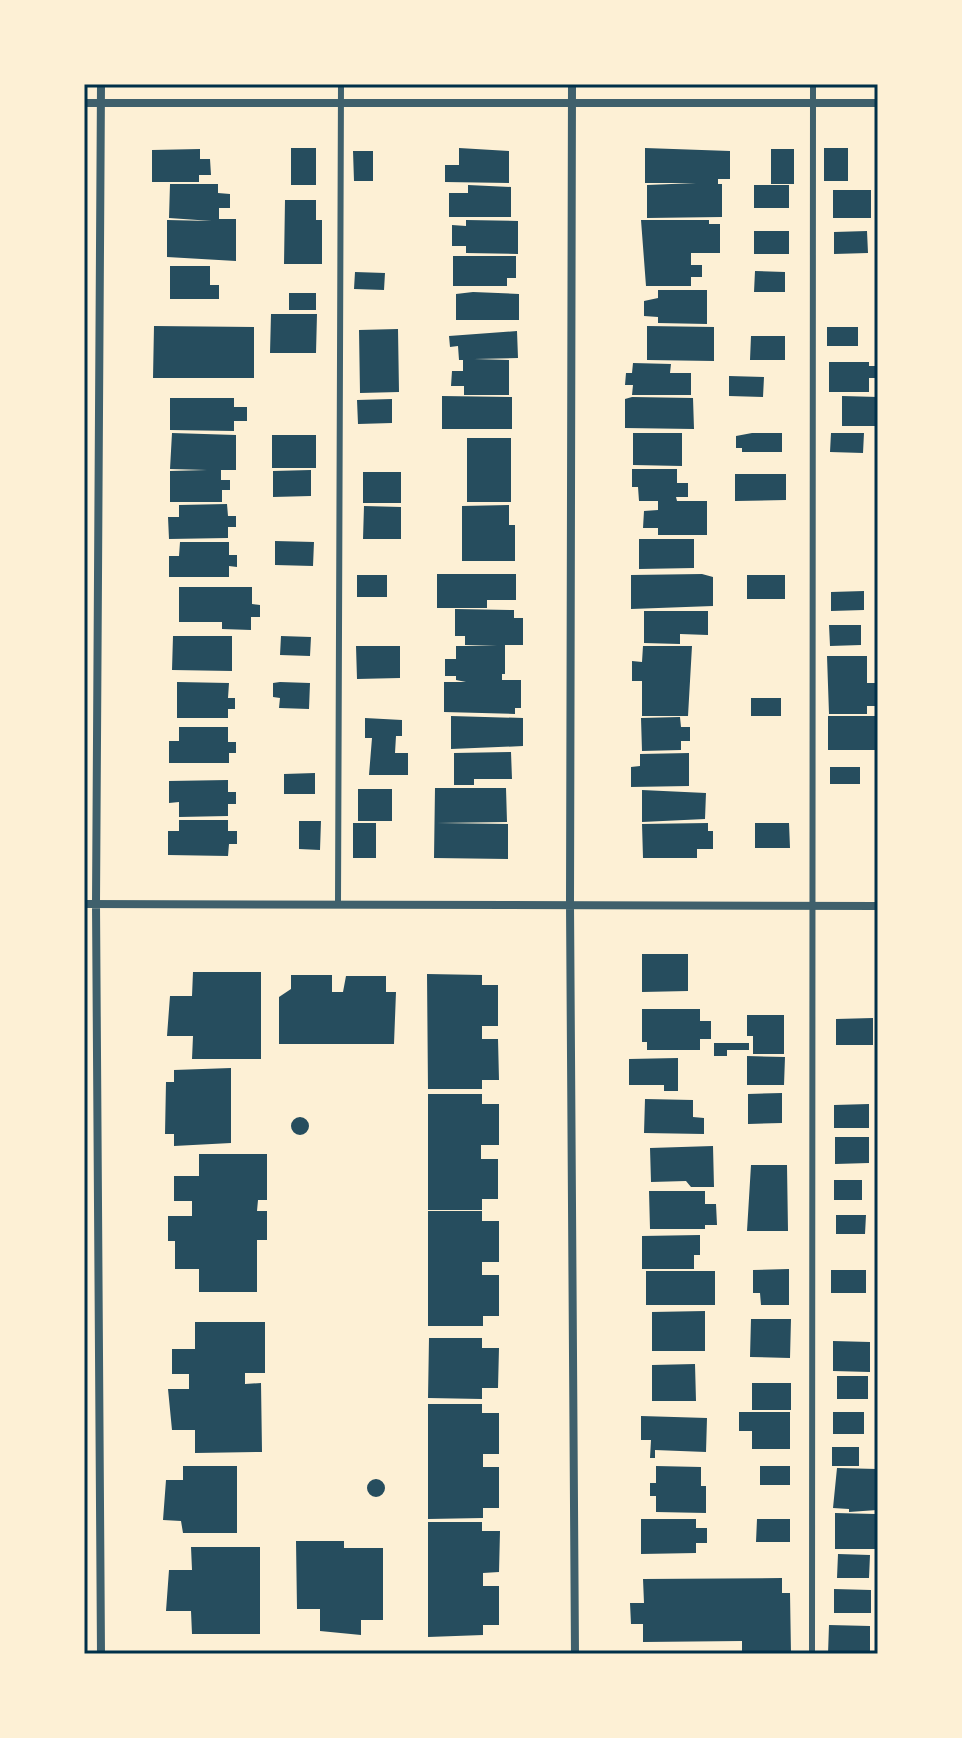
<svg xmlns="http://www.w3.org/2000/svg" width="962" height="1738" viewBox="0 0 962 1738" font-family="Poppins,sans-serif">
  <rect width="100%" height="100%" fill="#fdf0d5"/>
  <path fill="#264d5e" d="M 291,148 L 316,148 L 316,185 L 291,185 Z
    M 459,148 L 509,151 L 509,183 L 445,182 L 445,165 L 459,165 Z
    M 645,148 L 730,151 L 730,179 L 718,179 L 718,184 L 722,184 L 722,217 L 647,218 L 647,185 L 696,183 L 645,183 Z
    M 824,148 L 848,148 L 848,181 L 824,181 Z
    M 200,149 L 200,159 L 210,159 L 211,175 L 199,175 L 199,182 L 152,182 L 152,150 Z
    M 771,149 L 794,149 L 794,184 L 771,184 Z
    M 353,151 L 373,151 L 373,181 L 354,181 Z
    M 170,184 L 218,184 L 218,193 L 230,194 L 230,208 L 219,208 L 219,219 L 236,219 L 236,261 L 167,257 L 167,220 L 212,221 L 169,218 Z
    M 468,185 L 511,187 L 511,217 L 449,217 L 449,193 L 468,193 Z
    M 754,185 L 789,185 L 789,208 L 754,208 Z
    M 833,190 L 871,190 L 871,218 L 833,218 Z
    M 285,200 L 316,200 L 316,220 L 322,220 L 322,264 L 284,264 Z
    M 466,220 L 518,221 L 518,254 L 466,253 L 466,246 L 452,246 L 452,225 L 466,226 Z
    M 641,220 L 709,220 L 709,224 L 720,224 L 720,253 L 691,253 L 691,265 L 702,265 L 702,277 L 691,277 L 691,286 L 646,286 Z
    M 754,231 L 789,231 L 789,254 L 754,254 Z
    M 867,231 L 868,253 L 834,254 L 834,232 Z
    M 453,256 L 516,256 L 516,278 L 507,278 L 507,286 L 453,286 Z
    M 170,266 L 210,266 L 210,285 L 219,285 L 219,299 L 170,299 Z
    M 755,271 L 785,272 L 785,292 L 754,292 Z
    M 355,272 L 385,273 L 384,290 L 354,289 Z
    M 658,290 L 707,290 L 707,324 L 658,323 L 658,317 L 644,316 L 644,301 L 658,298 Z
    M 473,292 L 519,294 L 519,320 L 456,320 L 456,294 Z
    M 289,293 L 316,293 L 316,310 L 289,310 Z
    M 271,314 L 317,314 L 316,353 L 270,353 Z
    M 154,326 L 254,327 L 254,378 L 153,378 Z
    M 647,326 L 714,327 L 714,361 L 647,360 Z
    M 827,327 L 858,327 L 858,346 L 827,346 Z
    M 398,329 L 399,392 L 360,393 L 359,330 Z
    M 517,331 L 518,358 L 474,359 L 509,360 L 509,395 L 464,395 L 464,386 L 451,386 L 452,371 L 463,371 L 463,360 L 459,360 L 458,346 L 450,347 L 449,336 Z
    M 751,336 L 785,336 L 785,360 L 750,360 Z
    M 829,362 L 869,362 L 869,366 L 878,366 L 878,378 L 869,378 L 869,392 L 829,392 Z
    M 633,363 L 671,364 L 670,373 L 691,373 L 691,395 L 632,395 L 633,385 L 625,385 L 626,373 L 632,373 Z
    M 729,376 L 764,377 L 763,397 L 729,396 Z
    M 442,396 L 512,397 L 512,429 L 442,429 Z
    M 842,396 L 878,397 L 878,426 L 842,426 Z
    M 632,397 L 693,398 L 694,429 L 625,428 L 625,399 Z
    M 170,398 L 234,398 L 234,407 L 247,407 L 247,421 L 234,421 L 234,431 L 170,430 Z
    M 392,399 L 392,423 L 358,424 L 357,400 Z
    M 172,433 L 236,435 L 236,470 L 221,470 L 221,480 L 230,480 L 230,490 L 222,490 L 222,502 L 170,502 L 170,471 L 207,470 L 170,469 Z
    M 633,433 L 682,433 L 682,466 L 633,465 Z
    M 752,433 L 782,433 L 782,452 L 742,452 L 742,448 L 736,448 L 736,436 Z
    M 831,433 L 864,433 L 863,453 L 830,452 Z
    M 272,435 L 316,435 L 316,468 L 272,468 Z
    M 467,438 L 511,438 L 511,502 L 467,502 Z
    M 632,469 L 677,469 L 677,483 L 688,483 L 688,497 L 676,497 L 677,501 L 707,501 L 707,535 L 658,535 L 658,528 L 643,528 L 644,511 L 658,510 L 658,501 L 639,501 L 638,487 L 632,487 Z
    M 311,470 L 311,496 L 273,497 L 273,471 Z
    M 363,472 L 401,472 L 401,503 L 363,503 Z
    M 735,474 L 786,474 L 786,500 L 735,501 Z
    M 227,504 L 228,516 L 236,516 L 236,527 L 228,527 L 228,538 L 169,539 L 168,517 L 179,517 L 179,505 Z
    M 509,505 L 509,525 L 515,525 L 515,561 L 462,561 L 462,506 Z
    M 364,506 L 401,507 L 401,539 L 363,539 Z
    M 639,539 L 694,539 L 694,568 L 639,569 Z
    M 275,541 L 314,542 L 313,566 L 275,565 Z
    M 180,542 L 229,542 L 229,555 L 237,555 L 237,567 L 229,566 L 229,577 L 169,577 L 169,556 L 179,556 Z
    M 437,574 L 516,574 L 516,600 L 487,600 L 487,608 L 437,608 Z
    M 702,574 L 713,577 L 713,606 L 631,609 L 631,575 Z
    M 357,575 L 387,575 L 387,597 L 357,597 Z
    M 747,575 L 785,575 L 785,599 L 747,599 Z
    M 179,587 L 252,587 L 252,604 L 260,605 L 260,617 L 251,617 L 251,630 L 222,629 L 222,622 L 179,622 Z
    M 864,591 L 864,610 L 831,611 L 831,592 Z
    M 455,609 L 514,610 L 514,618 L 523,618 L 523,645 L 505,645 L 505,674 L 502,674 L 502,680 L 521,680 L 521,708 L 515,708 L 515,714 L 444,712 L 444,682 L 466,682 L 456,680 L 456,676 L 445,676 L 445,659 L 456,659 L 456,646 L 497,646 L 465,645 L 465,636 L 455,636 Z
    M 644,611 L 708,611 L 708,635 L 680,634 L 680,644 L 644,643 Z
    M 829,625 L 861,625 L 861,645 L 830,646 Z
    M 173,636 L 232,636 L 232,671 L 172,670 Z
    M 281,636 L 311,637 L 310,656 L 280,655 Z
    M 356,646 L 400,646 L 400,678 L 357,679 Z
    M 643,646 L 692,646 L 688,716 L 642,716 L 642,681 L 632,681 L 632,661 L 642,662 Z
    M 827,656 L 867,656 L 867,683 L 878,683 L 878,706 L 867,706 L 867,714 L 829,714 Z
    M 177,682 L 229,683 L 228,698 L 235,698 L 235,709 L 228,709 L 228,718 L 177,718 Z
    M 280,682 L 310,683 L 309,709 L 279,708 L 280,698 L 273,697 L 273,683 Z
    M 751,698 L 781,698 L 781,716 L 751,716 Z
    M 451,716 L 523,718 L 523,746 L 451,749 Z
    M 828,716 L 876,716 L 876,750 L 828,750 Z
    M 680,717 L 681,727 L 690,727 L 690,741 L 681,741 L 681,750 L 642,751 L 641,718 Z
    M 365,718 L 402,720 L 402,736 L 396,736 L 395,753 L 408,753 L 408,775 L 369,775 L 372,738 L 365,738 Z
    M 179,727 L 228,727 L 228,742 L 236,742 L 236,753 L 229,753 L 229,763 L 169,763 L 169,741 L 179,741 Z
    M 511,752 L 512,779 L 474,779 L 474,785 L 454,785 L 454,753 Z
    M 689,753 L 689,786 L 631,787 L 631,767 L 640,766 L 640,754 Z
    M 830,767 L 860,767 L 860,784 L 830,784 Z
    M 315,773 L 315,794 L 284,794 L 284,774 Z
    M 228,780 L 228,792 L 236,792 L 236,804 L 228,804 L 228,816 L 179,817 L 179,802 L 169,803 L 169,781 Z
    M 435,788 L 506,788 L 507,822 L 437,823 L 508,824 L 508,859 L 434,858 Z
    M 358,789 L 392,789 L 392,821 L 358,821 Z
    M 642,790 L 706,793 L 705,819 L 642,822 Z
    M 179,820 L 228,820 L 228,831 L 237,831 L 237,844 L 229,844 L 228,856 L 168,855 L 168,831 L 179,831 Z
    M 299,821 L 321,821 L 320,850 L 299,849 Z
    M 353,823 L 376,823 L 376,858 L 353,858 Z
    M 708,823 L 708,831 L 713,831 L 713,849 L 697,849 L 697,858 L 643,858 L 642,824 Z
    M 755,823 L 789,823 L 790,848 L 755,848 Z
    M 642,954 L 688,954 L 688,991 L 642,992 Z
    M 193,972 L 261,972 L 261,1059 L 192,1059 L 193,1036 L 167,1036 L 170,996 L 192,996 Z
    M 427,974 L 482,975 L 482,985 L 498,985 L 498,1026 L 482,1026 L 482,1039 L 498,1039 L 499,1080 L 482,1080 L 482,1089 L 428,1089 Z
    M 291,975 L 332,975 L 332,992 L 343,992 L 346,976 L 386,976 L 386,992 L 396,992 L 394,1044 L 279,1044 L 279,997 L 291,989 Z
    M 642,1009 L 700,1009 L 700,1021 L 711,1021 L 711,1039 L 700,1039 L 700,1050 L 647,1050 L 647,1042 L 642,1042 Z
    M 747,1015 L 784,1015 L 784,1054 L 753,1054 L 753,1036 L 747,1036 Z
    M 873,1018 L 873,1045 L 836,1045 L 836,1019 Z
    M 714,1043 L 749,1043 L 749,1050 L 727,1050 L 727,1056 L 714,1056 Z
    M 747,1056 L 785,1057 L 784,1085 L 747,1085 Z
    M 678,1058 L 678,1091 L 664,1091 L 664,1085 L 629,1085 L 629,1059 Z
    M 231,1068 L 231,1143 L 174,1146 L 174,1134 L 165,1134 L 166,1082 L 174,1082 L 174,1070 Z
    M 782,1093 L 782,1123 L 748,1124 L 748,1094 Z
    M 428,1094 L 482,1094 L 482,1104 L 499,1104 L 499,1145 L 481,1145 L 481,1159 L 498,1159 L 498,1199 L 482,1199 L 482,1210 L 428,1210 Z
    M 645,1099 L 693,1100 L 693,1117 L 704,1118 L 704,1134 L 644,1133 Z
    M 869,1104 L 869,1128 L 834,1128 L 834,1105 Z
    M291 1126a9 9 0 1 1 18 0a9 9 0 1 1-18 0Z
    M 835,1137 L 869,1137 L 869,1163 L 835,1164 Z
    M 713,1146 L 714,1187 L 691,1187 L 686,1181 L 651,1182 L 650,1148 Z
    M 199,1154 L 267,1154 L 267,1200 L 258,1200 L 257,1211 L 267,1211 L 267,1240 L 257,1240 L 257,1292 L 199,1292 L 199,1269 L 175,1269 L 175,1241 L 168,1241 L 168,1216 L 192,1216 L 192,1201 L 174,1201 L 174,1176 L 199,1176 Z
    M 751,1165 L 787,1165 L 788,1231 L 747,1231 Z
    M 834,1180 L 862,1180 L 862,1200 L 834,1200 Z
    M 649,1191 L 705,1191 L 705,1204 L 716,1204 L 717,1225 L 705,1225 L 705,1229 L 650,1229 Z
    M 428,1211 L 482,1211 L 482,1221 L 499,1221 L 499,1262 L 482,1262 L 482,1275 L 499,1275 L 499,1316 L 483,1316 L 483,1326 L 428,1326 Z
    M 836,1215 L 866,1215 L 865,1234 L 836,1234 Z
    M 700,1235 L 700,1255 L 694,1255 L 694,1269 L 642,1269 L 642,1236 Z
    M 789,1269 L 789,1305 L 761,1305 L 760,1293 L 753,1293 L 753,1270 Z
    M 831,1270 L 866,1270 L 866,1293 L 831,1293 Z
    M 646,1271 L 715,1271 L 715,1305 L 646,1305 Z
    M 705,1311 L 705,1351 L 652,1351 L 652,1312 Z
    M 751,1319 L 791,1319 L 790,1358 L 750,1357 Z
    M 195,1322 L 265,1322 L 265,1373 L 245,1373 L 245,1384 L 261,1383 L 262,1452 L 195,1453 L 195,1430 L 172,1430 L 168,1389 L 189,1389 L 189,1374 L 172,1374 L 172,1349 L 195,1349 Z
    M 429,1338 L 482,1338 L 482,1348 L 499,1348 L 498,1388 L 482,1388 L 482,1399 L 428,1398 Z
    M 833,1341 L 870,1342 L 870,1372 L 833,1371 Z
    M 695,1364 L 696,1401 L 652,1401 L 652,1365 Z
    M 837,1376 L 868,1376 L 868,1399 L 837,1399 Z
    M 752,1383 L 791,1383 L 791,1410 L 752,1410 Z
    M 428,1404 L 482,1404 L 482,1413 L 499,1413 L 499,1454 L 483,1454 L 483,1467 L 499,1467 L 499,1508 L 483,1508 L 483,1518 L 428,1519 Z
    M 739,1412 L 790,1412 L 790,1449 L 752,1449 L 752,1431 L 739,1431 Z
    M 833,1412 L 864,1412 L 864,1434 L 833,1434 Z
    M 641,1416 L 707,1418 L 706,1452 L 655,1450 L 655,1458 L 650,1458 L 651,1440 L 641,1440 Z
    M 832,1447 L 859,1447 L 859,1466 L 832,1466 Z
    M 183,1466 L 237,1466 L 237,1533 L 183,1533 L 181,1521 L 163,1520 L 166,1480 L 183,1480 Z
    M 656,1466 L 701,1467 L 701,1486 L 706,1486 L 706,1513 L 656,1512 L 656,1496 L 650,1496 L 650,1483 L 656,1483 Z
    M 760,1466 L 790,1466 L 790,1485 L 760,1485 Z
    M 837,1468 L 877,1469 L 877,1510 L 849,1512 L 849,1509 L 833,1508 Z
    M367 1488a9 9 0 1 1 18 0a9 9 0 1 1-18 0Z
    M 835,1513 L 875,1514 L 875,1549 L 835,1549 Z
    M 641,1519 L 696,1519 L 696,1528 L 707,1528 L 707,1543 L 696,1543 L 696,1553 L 641,1554 Z
    M 757,1519 L 790,1519 L 790,1542 L 756,1542 Z
    M 428,1522 L 482,1522 L 482,1531 L 500,1531 L 499,1572 L 483,1573 L 483,1586 L 499,1586 L 499,1625 L 483,1625 L 483,1635 L 428,1637 Z
    M 296,1541 L 344,1541 L 344,1548 L 383,1548 L 383,1620 L 361,1620 L 361,1635 L 320,1631 L 320,1609 L 297,1609 Z
    M 191,1547 L 260,1547 L 260,1634 L 192,1634 L 191,1611 L 166,1611 L 169,1570 L 192,1570 Z
    M 838,1554 L 870,1555 L 869,1578 L 837,1578 Z
    M 782,1578 L 782,1593 L 790,1593 L 791,1654 L 742,1654 L 742,1641 L 643,1642 L 643,1624 L 631,1624 L 630,1603 L 644,1603 L 643,1579 Z
    M 834,1589 L 871,1590 L 871,1613 L 834,1613 Z
    M 829,1625 L 870,1626 L 870,1654 L 828,1654 Z"/>
  <g fill="none" stroke-linecap="round" stroke-linejoin="round">
    <path stroke="#3f606c" stroke-width="6" d="M 338,905 L 341,84
      M 812,1654 L 813,84"/>
    <path stroke="#3f606c" stroke-width="8" d="M 572,84 L 570,905 L 575,1654
      M 84,103 L 878,103
      M 84,904 L 878,906
      M 101,1654 L 96,904 L 101,84"/>
  </g>
  <rect width="962" height="1738" fill="none" stroke="#fdf0d5" stroke-width="172"/>
  <rect x="86" y="86" width="790" height="1566" fill="none" stroke="#003049" stroke-width="3"/>
</svg>
